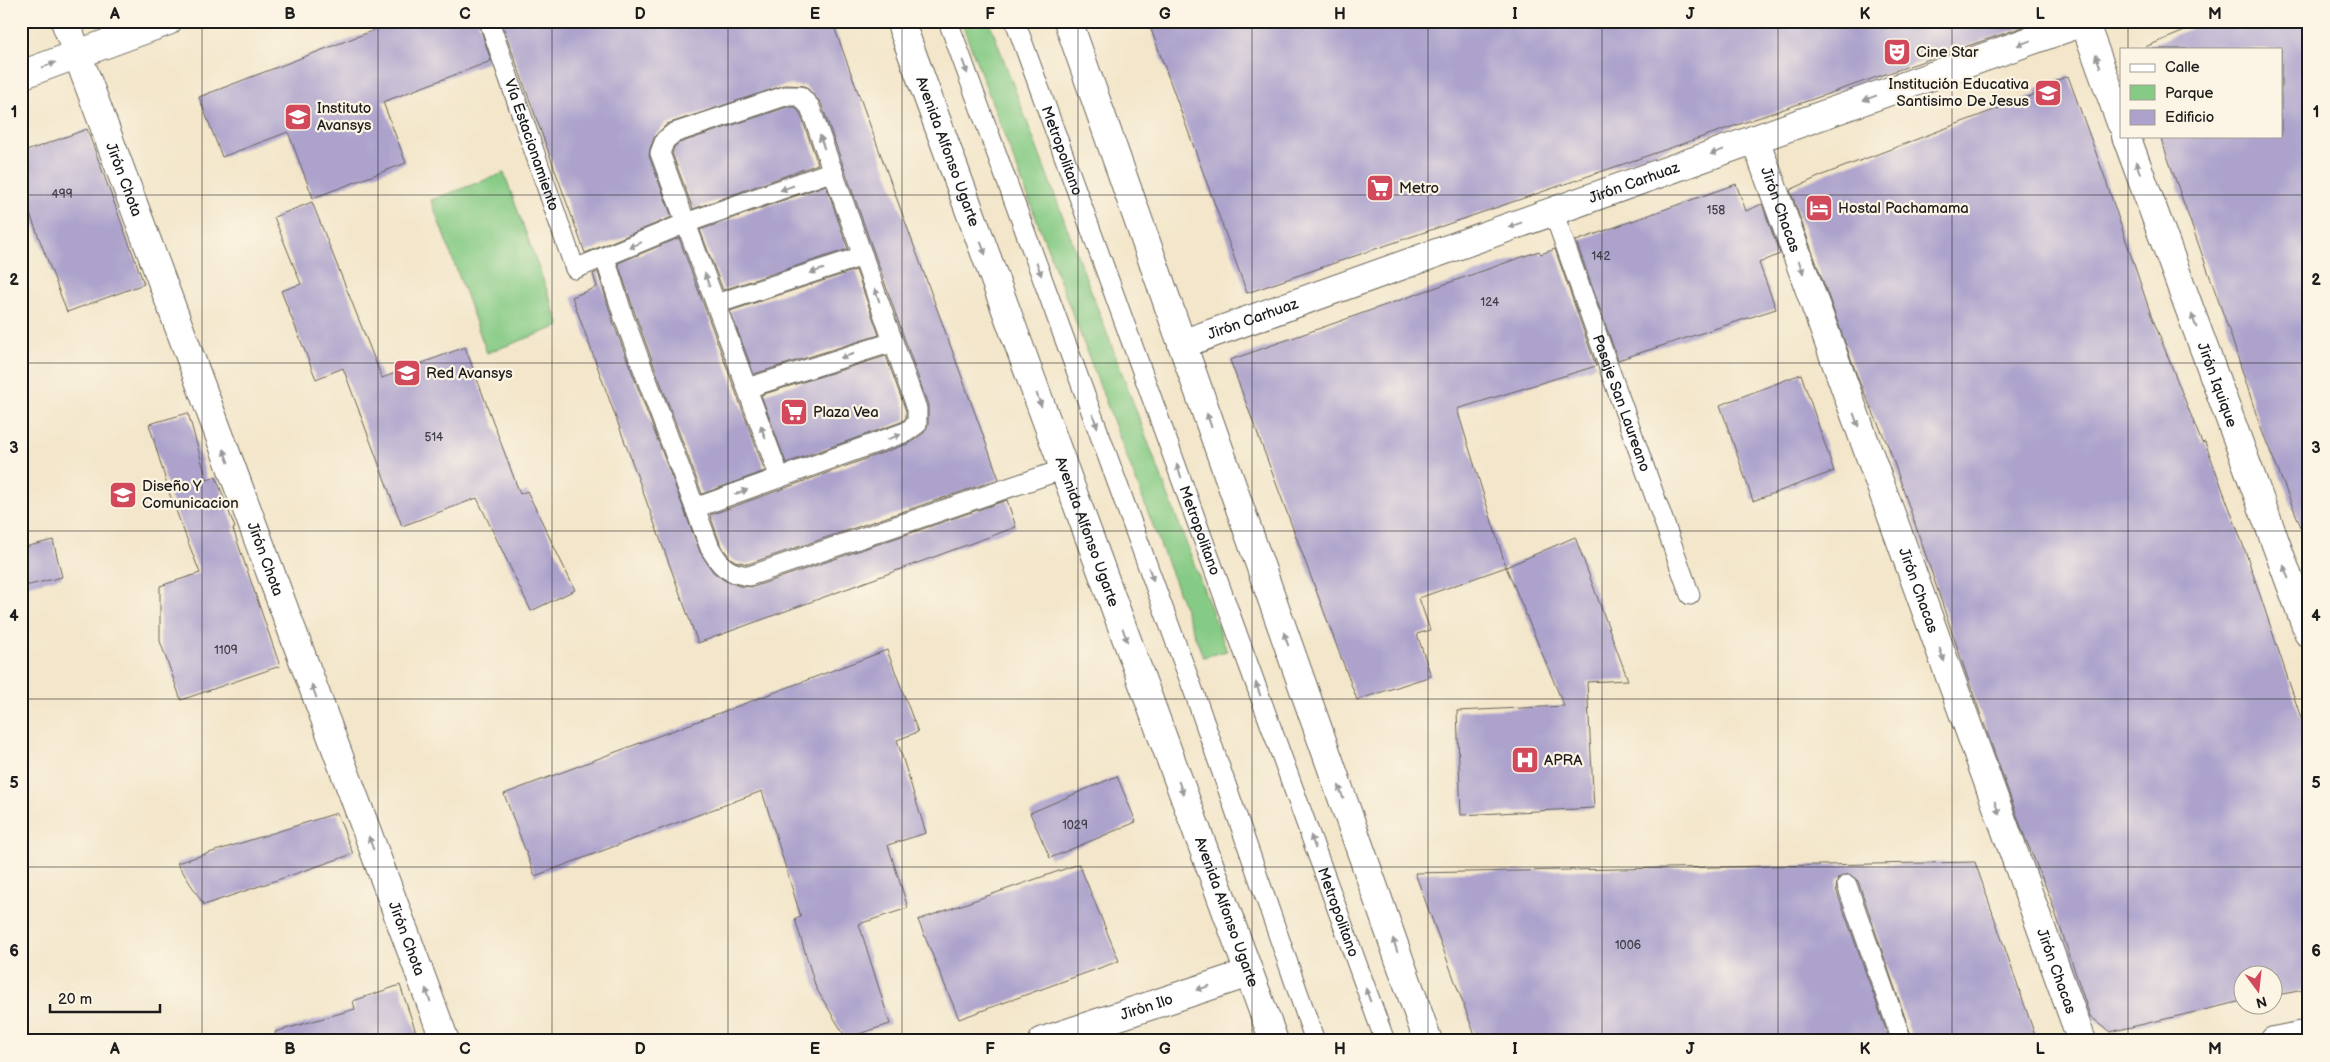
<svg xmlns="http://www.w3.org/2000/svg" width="2330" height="1062" viewBox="0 0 2330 1062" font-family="'Balsamiq Sans',sans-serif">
  <rect width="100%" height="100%" fill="#fcf5e5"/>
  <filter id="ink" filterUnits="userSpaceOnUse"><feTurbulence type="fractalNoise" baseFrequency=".02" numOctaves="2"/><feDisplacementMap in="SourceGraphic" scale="10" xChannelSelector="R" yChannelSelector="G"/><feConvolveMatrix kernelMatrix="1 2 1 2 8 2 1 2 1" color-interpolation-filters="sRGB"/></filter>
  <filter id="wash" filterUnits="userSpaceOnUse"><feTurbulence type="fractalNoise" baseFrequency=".0096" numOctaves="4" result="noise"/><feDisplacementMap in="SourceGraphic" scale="20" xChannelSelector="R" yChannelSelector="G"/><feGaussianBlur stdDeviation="1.12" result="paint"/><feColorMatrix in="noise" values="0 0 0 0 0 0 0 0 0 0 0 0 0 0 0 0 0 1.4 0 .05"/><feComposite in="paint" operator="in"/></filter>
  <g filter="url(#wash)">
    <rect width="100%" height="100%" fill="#f3e6ca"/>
    <path fill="#86cb85" stroke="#517450" d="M 961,21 L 989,21 L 1227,651 L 1203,657 Z
      M 504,173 L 560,326 L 487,353 L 431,200 Z"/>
    <g id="blocks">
      <path fill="#aca2cc" d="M 398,21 L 478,21 L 491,61 L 383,102 L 406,163 L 313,198 L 288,132 L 222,157 L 199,97 Z
        M 501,21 L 832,21 L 999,479 L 748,564 L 735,561 L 729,557 L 720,543 L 710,515 L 910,443 L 924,433 L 928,424 L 928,405 L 821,103 L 805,86 L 785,85 L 667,124 L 655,136 L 650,149 L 649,156 L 672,217 L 585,253 Z
        M 1148,21 L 2022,21 L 2023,27 L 1247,293 Z
        M 2210,21 L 2309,21 L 2308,544 L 2260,426 L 2231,336 L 2160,136 L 2281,136 L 2281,49 L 2145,49 L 2145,47 Z
        M 2068,76 L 2104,175 L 2150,312 L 2202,443 L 2205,442 L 2246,553 L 2309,742 L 2309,989 L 2272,996 L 2272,974 L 2242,974 L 2242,1001 L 2110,1032 L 2090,1016 L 2050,897 L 2024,835 L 1968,679 L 1889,448 L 1859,381 L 1790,190 L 1825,174 L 2036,94 L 2035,89 Z
        M 787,107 L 795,107 L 800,113 L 818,164 L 693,209 L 672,153 L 674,147 L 679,143 Z
        M 87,129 L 144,284 L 67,312 L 21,190 L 21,153 Z
        M 1736,184 L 1746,211 L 1762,204 L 1780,254 L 1759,263 L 1776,309 L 1618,360 L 1576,241 Z
        M 826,185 L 848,249 L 723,290 L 700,230 Z
        M 312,202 L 382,378 L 465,347 L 520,494 L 527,491 L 575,590 L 531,611 L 477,498 L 402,526 L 343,368 L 316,379 L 281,291 L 301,284 L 274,217 Z
        M 679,238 L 765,471 L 702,494 L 635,314 L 618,263 Z
        M 1555,249 L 1596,366 L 1457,409 L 1506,567 L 1419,598 L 1430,630 L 1417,634 L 1431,676 L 1357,700 L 1230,360 L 1539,251 L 1541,254 Z
        M 856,270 L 879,335 L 754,374 L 730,311 Z
        M 598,272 L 613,322 L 700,552 L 713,572 L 724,580 L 739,586 L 753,587 L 1007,500 L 1016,527 L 698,643 L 572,297 L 597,287 L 593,274 Z
        M 886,356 L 906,411 L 906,418 L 901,422 L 786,463 L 761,395 Z
        M 1801,374 L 1834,471 L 1753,501 L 1720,405 Z
        M 188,413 L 207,480 L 216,477 L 235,528 L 233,529 L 280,666 L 181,700 L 160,641 L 160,586 L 200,573 L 170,495 L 149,424 Z
        M 1575,537 L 1628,680 L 1587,682 L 1594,808 L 1461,815 L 1457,711 L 1564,706 L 1506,567 Z
        M 53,540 L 62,577 L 21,587 L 21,548 Z
        M 887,650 L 918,732 L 897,740 L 926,833 L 888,845 L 908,908 L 859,924 L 890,1024 L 846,1038 L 816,988 L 795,919 L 801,917 L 762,791 L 535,876 L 504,794 Z
        M 1117,776 L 1136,822 L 1050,858 L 1030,813 Z
        M 337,813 L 353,854 L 204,905 L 177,863 Z
        M 1975,862 L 2037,1041 L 1913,1041 L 1858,881 L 1849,874 L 1838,878 L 1836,889 L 1890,1041 L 1477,1041 L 1415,873 Z
        M 1079,864 L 1119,961 L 959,1019 L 918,920 Z
        M 400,985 L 419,1041 L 276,1041 L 275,1032 L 355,1009 L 353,1001 Z"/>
    </g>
  </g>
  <g filter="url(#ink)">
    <use href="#blocks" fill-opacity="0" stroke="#676359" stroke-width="1"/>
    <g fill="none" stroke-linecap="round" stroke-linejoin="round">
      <g stroke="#676359" stroke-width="21">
        <g id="service">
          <path id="s1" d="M 489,21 L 575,269 L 686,223 L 833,171"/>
          <path d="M 948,21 L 1195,695 L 1315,1041"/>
          <path id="s2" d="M 1015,21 L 1385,1041"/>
          <path id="s3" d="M 1553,211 L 1690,595"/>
          <path d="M 605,258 L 624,318 L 710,548 C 721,567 727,573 749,576 L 1064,469"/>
          <path d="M 716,304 L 863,256"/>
          <path d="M 747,388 L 893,342"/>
          <path d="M 695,508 L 906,432 L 917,424 L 917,409 L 810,107 L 800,96 L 785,96 L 674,133 L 665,140 L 660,153 L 780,478"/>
          <path d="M 1847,885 L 1902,1041"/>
        </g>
      </g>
      <g stroke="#676359" stroke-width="30">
        <g id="minor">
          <path d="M 2084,21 L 2121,123"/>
          <path id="s4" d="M 2126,136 L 2309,634"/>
          <path id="s5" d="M 1755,139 L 2082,1041"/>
          <path id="s6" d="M 1182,344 L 2086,21"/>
          <path id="s7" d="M 1043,1041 L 1249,973"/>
          <path d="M 2274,1041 L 2309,1034"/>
        </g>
      </g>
      <g stroke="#676359" stroke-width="30">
        <g id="tertiary">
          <path id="s8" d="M 65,21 L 445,1041"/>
        </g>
      </g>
      <g stroke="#676359" stroke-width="30">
        <path id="secondary" d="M 21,75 L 168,21"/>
      </g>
      <g stroke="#676359" stroke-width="30">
        <g id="primary">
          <path id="s9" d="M 900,21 L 1274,1041"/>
          <path d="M 1068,21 L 1428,1041"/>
        </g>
      </g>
      <use href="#service" stroke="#fff" stroke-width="19"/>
      <use href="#minor" stroke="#fff" stroke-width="28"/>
      <use href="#tertiary" stroke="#fff" stroke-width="28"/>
      <use href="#secondary" stroke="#fff" stroke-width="28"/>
      <use href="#primary" stroke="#fff" stroke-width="28"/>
    </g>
    <defs><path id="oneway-solid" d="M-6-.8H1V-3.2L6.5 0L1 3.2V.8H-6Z" transform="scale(1.25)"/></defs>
    <g fill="#999">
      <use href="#oneway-solid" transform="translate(2024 43) rotate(160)"/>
      <use href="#oneway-solid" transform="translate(2098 61) rotate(-110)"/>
      <use href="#oneway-solid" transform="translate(49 65) rotate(-21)"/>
      <use href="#oneway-solid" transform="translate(965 67) rotate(70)"/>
      <use href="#oneway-solid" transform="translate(1870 98) rotate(160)"/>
      <use href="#oneway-solid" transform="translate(822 142) rotate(-109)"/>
      <use href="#oneway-solid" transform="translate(1717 152) rotate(160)"/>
      <use href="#oneway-solid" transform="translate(2138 168) rotate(-110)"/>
      <use href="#oneway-solid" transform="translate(787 188) rotate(161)"/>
      <use href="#oneway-solid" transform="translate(1515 225) rotate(160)"/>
      <use href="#oneway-solid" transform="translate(635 245) rotate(157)"/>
      <use href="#oneway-solid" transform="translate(983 248) rotate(70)"/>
      <use href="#oneway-solid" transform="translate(1801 267) rotate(70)"/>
      <use href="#oneway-solid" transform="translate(1039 269) rotate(70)"/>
      <use href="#oneway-solid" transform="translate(817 271) rotate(162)"/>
      <use href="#oneway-solid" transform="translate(707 280) rotate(-110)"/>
      <use href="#oneway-solid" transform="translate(877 295) rotate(-110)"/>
      <use href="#oneway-solid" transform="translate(2194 321) rotate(-110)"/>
      <use href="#oneway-solid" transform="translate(847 356) rotate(163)"/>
      <use href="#oneway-solid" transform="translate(1039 400) rotate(70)"/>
      <use href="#oneway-solid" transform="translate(1209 420) rotate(-109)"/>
      <use href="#oneway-solid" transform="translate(1856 420) rotate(70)"/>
      <use href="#oneway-solid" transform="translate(1095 421) rotate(70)"/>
      <use href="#oneway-solid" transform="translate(763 432) rotate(-110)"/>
      <use href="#oneway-solid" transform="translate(894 437) rotate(-20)"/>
      <use href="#oneway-solid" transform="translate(226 456) rotate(-110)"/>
      <use href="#oneway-solid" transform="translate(1179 471) rotate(-110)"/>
      <use href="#oneway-solid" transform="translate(741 492) rotate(-20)"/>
      <use href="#oneway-solid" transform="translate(2286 572) rotate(-110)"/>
      <use href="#oneway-solid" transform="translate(1151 574) rotate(70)"/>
      <use href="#oneway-solid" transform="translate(1125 635) rotate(70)"/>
      <use href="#oneway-solid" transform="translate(1286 639) rotate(-109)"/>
      <use href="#oneway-solid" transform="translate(1942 655) rotate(70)"/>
      <use href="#oneway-solid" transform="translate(1258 689) rotate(-110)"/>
      <use href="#oneway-solid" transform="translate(314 691) rotate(-110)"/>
      <use href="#oneway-solid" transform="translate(1181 788) rotate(70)"/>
      <use href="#oneway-solid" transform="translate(1341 792) rotate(-109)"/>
      <use href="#oneway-solid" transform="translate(1997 808) rotate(70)"/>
      <use href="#oneway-solid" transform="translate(1313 842) rotate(-110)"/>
      <use href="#oneway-solid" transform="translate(371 843) rotate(-110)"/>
      <use href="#oneway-solid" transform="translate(1395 945) rotate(-109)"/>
      <use href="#oneway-solid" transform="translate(1203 988) rotate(162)"/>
      <use href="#oneway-solid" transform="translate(428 995) rotate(-110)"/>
      <use href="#oneway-solid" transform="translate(1368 995) rotate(-110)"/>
    </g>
  </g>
  <path fill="none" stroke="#1c1c1c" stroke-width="1" stroke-opacity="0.55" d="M 202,21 L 202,1041M 378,21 L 378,1041M 552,21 L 552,1041M 728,21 L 728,1041M 902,21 L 902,1041M 1078,21 L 1078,1041M 1252,21 L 1252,1041M 1428,21 L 1428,1041M 1602,21 L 1602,1041M 1778,21 L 1778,1041M 1952,21 L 1952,1041M 2128,21 L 2128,49M 2128,136 L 2128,1041M 21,195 L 2309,195M 21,363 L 2309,363M 21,531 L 2309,531M 21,699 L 2309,699M 21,867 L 2309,867"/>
  <defs>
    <g id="theatre-square" transform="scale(1.4375)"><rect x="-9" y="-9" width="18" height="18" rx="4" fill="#d1495b" stroke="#fcf5e5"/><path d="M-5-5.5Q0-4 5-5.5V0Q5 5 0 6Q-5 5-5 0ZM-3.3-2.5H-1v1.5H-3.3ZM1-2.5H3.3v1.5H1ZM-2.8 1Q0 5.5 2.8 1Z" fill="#fff"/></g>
    <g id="school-square" transform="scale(1.4375)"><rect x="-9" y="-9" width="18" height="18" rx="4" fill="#d1495b" stroke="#fcf5e5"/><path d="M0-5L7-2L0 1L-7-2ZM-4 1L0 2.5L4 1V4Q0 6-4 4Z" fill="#fff"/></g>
    <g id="supermarket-square" transform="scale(1.4375)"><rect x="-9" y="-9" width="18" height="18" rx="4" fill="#d1495b" stroke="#fcf5e5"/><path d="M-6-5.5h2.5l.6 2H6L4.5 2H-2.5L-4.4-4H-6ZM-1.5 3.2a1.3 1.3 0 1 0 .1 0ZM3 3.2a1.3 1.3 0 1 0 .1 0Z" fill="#fff"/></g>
    <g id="hotel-square" transform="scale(1.4375)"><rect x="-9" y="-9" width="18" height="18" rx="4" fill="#d1495b" stroke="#fcf5e5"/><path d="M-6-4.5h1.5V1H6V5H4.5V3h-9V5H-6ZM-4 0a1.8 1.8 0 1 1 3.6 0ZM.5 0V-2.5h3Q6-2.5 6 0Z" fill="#fff"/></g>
    <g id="hospital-square" transform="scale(1.4375)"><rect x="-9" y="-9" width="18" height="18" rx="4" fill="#d1495b" stroke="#fcf5e5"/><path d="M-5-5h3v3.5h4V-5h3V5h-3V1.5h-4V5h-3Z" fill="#fff"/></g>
  </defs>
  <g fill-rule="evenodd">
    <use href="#theatre-square" x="1897" y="52"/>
    <use href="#school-square" x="2048" y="93"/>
    <use href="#school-square" x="298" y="117"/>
    <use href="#supermarket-square" x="1380" y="188"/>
    <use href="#hotel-square" x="1819" y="208"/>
    <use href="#school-square" x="407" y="373"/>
    <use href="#supermarket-square" x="794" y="412"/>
    <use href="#school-square" x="123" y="495"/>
    <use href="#hospital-square" x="1525" y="760"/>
  </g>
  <g text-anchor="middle" stroke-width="4.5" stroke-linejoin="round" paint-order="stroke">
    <g font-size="12" fill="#403e48">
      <text x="62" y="198">499</text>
      <text x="1716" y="214">158</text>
      <text x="1601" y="260">142</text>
      <text x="1490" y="306">124</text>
      <text x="434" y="441">514</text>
      <text x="226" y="654">1109</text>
      <text x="1075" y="829">1029</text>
      <text x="1628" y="949">1006</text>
    </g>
    <g font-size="15" fill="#1c1c1c" stroke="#fcf5e5" text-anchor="start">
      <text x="1916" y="57">Cine Star</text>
      <text x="2029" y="89" text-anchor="end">Institución Educativa<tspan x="2029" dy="17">Santisimo De Jesus</tspan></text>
      <text x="317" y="113">Instituto<tspan x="317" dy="17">Avansys</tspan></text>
      <text x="1399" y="193">Metro</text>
      <text x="1838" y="213">Hostal Pachamama</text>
      <text x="426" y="378">Red Avansys</text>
      <text x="813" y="417">Plaza Vea</text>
      <text x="142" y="491">Diseño Y<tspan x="142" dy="17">Comunicacion</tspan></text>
      <text x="1544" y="765">APRA</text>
    </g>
    <g font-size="15" fill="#1c1c1c" stroke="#fcf5e5">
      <text dy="5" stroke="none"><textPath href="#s1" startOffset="131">Vía Estacionamiento</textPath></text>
      <text dy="5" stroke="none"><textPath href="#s2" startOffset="138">Metropolitano</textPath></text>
      <text dy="5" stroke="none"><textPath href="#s9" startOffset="139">Avenida Alfonso Ugarte</textPath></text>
      <text dy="5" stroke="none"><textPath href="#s8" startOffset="169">Jirón Chota</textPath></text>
      <text dy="5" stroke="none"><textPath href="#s6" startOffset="480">Jirón Carhuaz</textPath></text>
      <text dy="5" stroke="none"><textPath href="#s5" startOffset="75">Jirón Chacas</textPath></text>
      <text dy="5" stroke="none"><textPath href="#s6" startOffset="75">Jirón Carhuaz</textPath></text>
      <text dy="5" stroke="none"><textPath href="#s4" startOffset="265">Jirón Iquique</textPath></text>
      <text dy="5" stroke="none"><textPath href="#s3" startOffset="204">Pasaje San Laureano</textPath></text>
      <text dy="5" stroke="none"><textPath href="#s9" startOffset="544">Avenida Alfonso Ugarte</textPath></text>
      <text dy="5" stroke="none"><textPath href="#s2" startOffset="542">Metropolitano</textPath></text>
      <text dy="5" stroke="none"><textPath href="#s8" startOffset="574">Jirón Chota</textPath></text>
      <text dy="5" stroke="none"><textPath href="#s5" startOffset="480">Jirón Chacas</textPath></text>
      <text dy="5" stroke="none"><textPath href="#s9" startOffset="949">Avenida Alfonso Ugarte</textPath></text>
      <text dy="5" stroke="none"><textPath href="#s2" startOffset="948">Metropolitano</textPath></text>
      <text dy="5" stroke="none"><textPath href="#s8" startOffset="979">Jirón Chota</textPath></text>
      <text dy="5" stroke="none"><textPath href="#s5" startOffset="885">Jirón Chacas</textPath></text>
      <text dy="5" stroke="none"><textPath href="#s7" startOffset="109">Jirón Ilo</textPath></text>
    </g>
  </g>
  <rect width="2330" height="1062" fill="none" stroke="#fcf5e5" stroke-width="55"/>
  <rect x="2120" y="48" width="162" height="90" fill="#fcf5e5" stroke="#a29e95"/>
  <rect x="2130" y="64" width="25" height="8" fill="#ffffff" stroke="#a29e95"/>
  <text x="2165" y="72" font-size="15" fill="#1c1c1c">Calle</text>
  <rect x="2130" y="85" width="25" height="15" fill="#86cb85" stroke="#a29e95"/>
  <text x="2165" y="98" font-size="15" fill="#1c1c1c">Parque</text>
  <rect x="2130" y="110" width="25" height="15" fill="#aca2cc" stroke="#a29e95"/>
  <text x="2165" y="122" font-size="15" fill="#1c1c1c">Edificio</text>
  <g transform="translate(2258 990) rotate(165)"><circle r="24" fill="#fcf5e5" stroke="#a29e95"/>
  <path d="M0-4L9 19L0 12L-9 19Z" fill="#d1495b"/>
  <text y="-8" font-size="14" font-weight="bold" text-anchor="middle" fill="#1c1c1c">N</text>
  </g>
  <path d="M50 1004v8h110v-8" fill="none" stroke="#1c1c1c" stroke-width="2.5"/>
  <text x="58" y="1004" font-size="15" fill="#1c1c1c" stroke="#fcf5e5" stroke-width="4" paint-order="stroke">20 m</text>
  <rect x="28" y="28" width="2274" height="1006" fill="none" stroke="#1c1c1c" stroke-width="2"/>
  <g font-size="16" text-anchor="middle" font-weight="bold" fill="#1c1c1c">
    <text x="115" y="19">A</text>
    <text x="290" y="19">B</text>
    <text x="465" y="19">C</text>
    <text x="640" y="19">D</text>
    <text x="815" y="19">E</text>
    <text x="990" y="19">F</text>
    <text x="1165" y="19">G</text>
    <text x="1340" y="19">H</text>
    <text x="1515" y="19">I</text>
    <text x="1690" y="19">J</text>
    <text x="1865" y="19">K</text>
    <text x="2040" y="19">L</text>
    <text x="2215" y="19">M</text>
    <text x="14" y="117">1</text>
    <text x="2316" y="117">1</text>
    <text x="14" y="285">2</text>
    <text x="2316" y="285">2</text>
    <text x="14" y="453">3</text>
    <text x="2316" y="453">3</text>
    <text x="14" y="621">4</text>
    <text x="2316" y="621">4</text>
    <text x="14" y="788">5</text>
    <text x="2316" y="788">5</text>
    <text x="14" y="956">6</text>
    <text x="2316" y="956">6</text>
    <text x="115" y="1054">A</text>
    <text x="290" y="1054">B</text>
    <text x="465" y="1054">C</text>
    <text x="640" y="1054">D</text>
    <text x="815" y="1054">E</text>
    <text x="990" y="1054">F</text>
    <text x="1165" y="1054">G</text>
    <text x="1340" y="1054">H</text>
    <text x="1515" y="1054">I</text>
    <text x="1690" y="1054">J</text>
    <text x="1865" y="1054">K</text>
    <text x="2040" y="1054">L</text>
    <text x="2215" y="1054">M</text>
  </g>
</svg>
